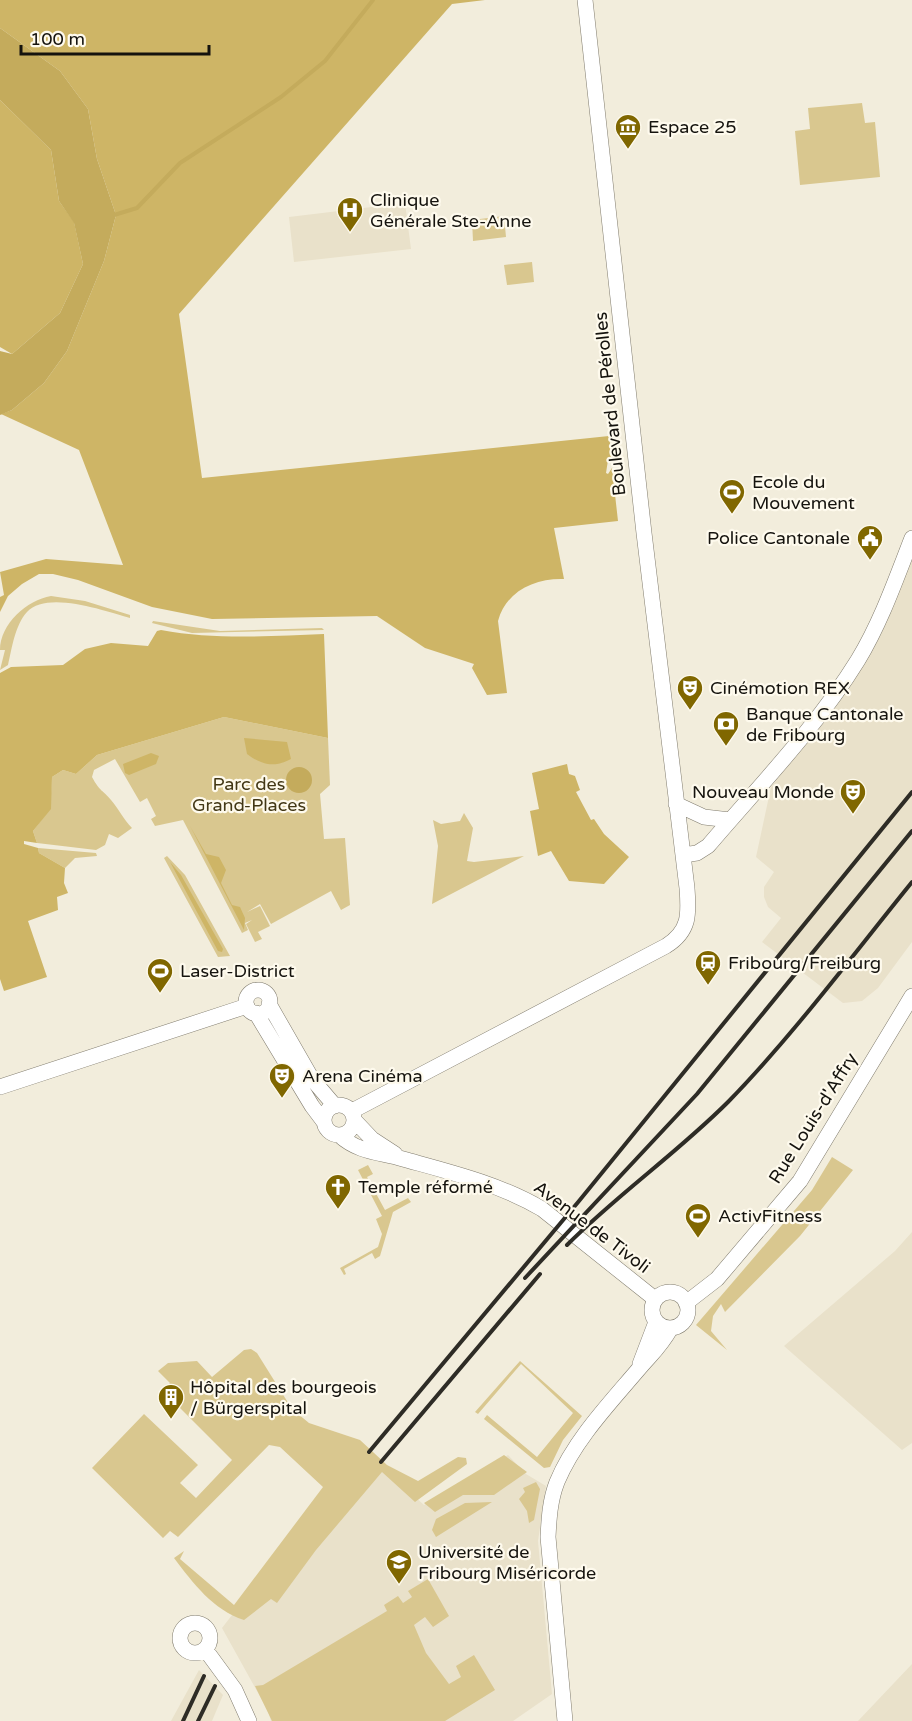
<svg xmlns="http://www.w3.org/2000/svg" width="912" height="1721" viewBox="0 0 912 1721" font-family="'Varela Round',sans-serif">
  <rect width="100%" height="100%" fill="#f2eddc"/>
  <path fill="#e9e1ca" d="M 405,203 L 411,249 L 294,262 L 289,217 Z
    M 912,558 L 912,942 L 878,988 L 862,1001 L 843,1003 L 762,942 L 781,918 L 768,907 L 764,897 L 764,887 L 774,872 L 756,857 L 771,787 L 829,713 Z
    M 912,1232 L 912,1443 L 902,1450 L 784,1346 L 895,1251 Z
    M 361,1448 L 424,1505 L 508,1455 L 526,1474 L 546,1486 L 538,1541 L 552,1694 L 513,1721 L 271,1721 L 268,1711 L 222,1628 Z
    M 912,1664 L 912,1721 L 858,1721 Z
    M 199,1670 L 223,1695 L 212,1721 L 171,1721 Z"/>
  <path fill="#d9c78f" d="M 862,103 L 865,123 L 875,122 L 880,177 L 800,185 L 795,131 L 810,129 L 808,108 Z
    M 504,216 L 506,237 L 473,241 L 472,220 Z
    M 532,262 L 534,282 L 507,285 L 504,265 Z
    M 51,596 L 85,601 L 130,615 L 130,618 C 105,611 47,590 27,612 C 15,625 12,648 8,665 L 0,670 L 5,650 L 0,650 C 0,624 27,600 51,596 Z
    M 153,621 L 220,631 L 322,628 L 324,630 L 192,633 L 152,623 Z
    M 224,717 L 328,738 L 330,785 L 320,794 L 324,839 L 345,838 L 350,905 L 341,910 L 331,891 L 271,924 L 260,904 L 247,912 L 260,906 L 270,926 L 258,932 L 262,939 L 255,942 L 246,924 L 252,920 L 245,923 L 248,930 L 242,933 L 183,820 L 155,826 L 151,819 L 156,816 L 147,798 L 140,802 L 115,759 L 94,770 L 92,777 C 100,792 103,790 111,800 C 119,809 123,819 132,828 L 118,838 L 109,834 L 105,845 L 96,850 L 37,843 L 33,831 L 50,809 L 52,777 L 63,770 L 76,774 L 97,755 Z
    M 464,813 L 473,828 L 467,861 L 474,862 L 524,856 L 432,904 L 438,846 L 433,820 L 441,824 L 460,821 Z
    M 38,848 L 96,853 L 97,856 L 75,858 L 65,868 L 39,853 Z
    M 167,856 L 185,875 L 230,956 L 218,957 L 164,858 Z
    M 832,1157 L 853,1170 L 800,1236 L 725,1312 L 721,1304 L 713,1316 L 711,1331 L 727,1350 L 696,1325 L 812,1190 Z
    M 368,1165 L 373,1174 L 367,1177 L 385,1210 L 408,1198 L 411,1202 L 393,1212 L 380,1256 L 375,1259 L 372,1253 L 344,1269 L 346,1274 L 344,1275 L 340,1268 L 378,1247 L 382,1234 L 376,1219 L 382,1216 L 358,1170 Z
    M 251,1349 L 257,1353 L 292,1409 L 309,1423 L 360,1440 L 387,1465 L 418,1481 L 458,1457 L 466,1458 L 467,1464 L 415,1502 L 382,1472 L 316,1550 L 277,1603 L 271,1599 L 244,1620 C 213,1610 193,1583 174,1558 L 184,1551 L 180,1559 L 234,1605 L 323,1487 L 280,1447 L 269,1445 L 178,1537 L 170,1531 L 163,1538 L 92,1468 L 144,1414 L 198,1465 L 180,1483 L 196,1498 L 232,1460 L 163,1391 L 170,1383 L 158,1371 L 168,1363 L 197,1361 L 212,1377 L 244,1350 Z
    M 520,1361 L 582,1416 L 563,1440 L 550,1467 L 544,1468 L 484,1419 L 487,1415 L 537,1457 L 573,1413 L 521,1364 L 478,1414 L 475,1412 Z
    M 504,1455 L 527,1472 L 494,1495 L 463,1495 L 435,1512 L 424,1503 Z
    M 536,1482 L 540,1489 L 534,1520 L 529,1523 L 527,1511 L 519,1499 L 525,1492 L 523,1488 Z
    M 492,1502 L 436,1537 L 432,1530 L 436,1519 L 465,1503 Z
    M 428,1579 L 449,1616 L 433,1627 L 425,1617 L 414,1625 L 426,1653 L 449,1684 L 461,1677 L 456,1666 L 474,1655 L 495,1690 L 445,1721 L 272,1721 L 255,1686 L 263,1685 L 387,1611 L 384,1605 L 398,1596 L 403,1603 L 412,1597 L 408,1591 Z"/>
  <path fill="#ceb566" d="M 0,0 L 485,0 L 452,4 L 179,314 L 202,478 L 609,436 L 612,459 L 608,460 L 606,473 L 608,474 L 612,468 L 618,521 L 554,528 L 564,579 C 535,578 506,591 498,621 L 507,693 L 487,695 L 472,668 L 474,664 L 425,648 L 377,616 L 212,619 L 152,607 L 78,580 L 53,574 L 39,574 L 22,584 L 8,596 L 0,612 L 0,597 L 4,595 L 0,572 L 46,559 L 123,565 L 79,450 L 1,414 L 12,410 L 44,383 L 67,351 L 104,261 L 116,215 L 97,159 L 88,109 L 60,71 L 0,28 Z
    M 0,100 L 51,150 L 59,201 L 74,222 L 83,264 L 60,313 L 12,354 L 0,347 Z
    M 161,630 C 215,640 269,636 324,634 L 328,738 L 224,717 L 97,755 L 76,774 L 63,770 L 52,777 L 51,809 L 33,831 L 37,843 L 24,841 L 24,844 L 38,848 L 39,853 L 65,868 L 64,883 L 68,893 L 57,897 L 58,910 L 28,921 L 47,977 L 4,991 L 0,979 L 0,673 L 11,667 L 63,665 L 85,649 L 111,643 L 148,646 L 157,631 Z
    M 244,738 L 287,742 L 291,759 C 275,768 261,765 247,754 Z
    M 151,753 L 159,756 L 156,764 L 129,775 L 125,773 L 123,764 Z
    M 567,764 L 569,774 L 575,776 L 580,790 L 576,792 L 591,820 L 594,819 L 604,834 L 629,857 L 604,884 L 569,881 L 551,851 L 538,856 L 530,811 L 539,809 L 532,773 Z
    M 190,826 L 206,854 L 219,857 L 226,870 L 221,883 L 232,905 L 240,907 L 245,918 L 244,930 Z
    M 170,862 L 181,875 L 223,949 L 222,952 L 218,951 Z"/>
  <path fill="#c4ab5c" d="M 0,28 L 60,71 L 88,109 L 97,159 L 116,215 L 104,261 L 67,351 L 44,383 L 12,410 L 0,415 L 0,351 L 12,354 L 60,313 L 83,264 L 74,223 L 59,201 L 51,150 L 0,100 Z
    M286 780a13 13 0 1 1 26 0a13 13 0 1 1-26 0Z"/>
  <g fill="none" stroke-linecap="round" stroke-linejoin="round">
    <path stroke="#c4ab5c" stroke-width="4" d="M 114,215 L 137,208 L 180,163 L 281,97 L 325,61 L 373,0"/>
    <g stroke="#817c6e" stroke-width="16">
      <path id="secondary" d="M 676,804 L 704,817 L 730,820
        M 683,855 L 697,853 L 708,846 C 759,786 816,728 858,660 C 881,622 896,579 912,538
        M246 1002a12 12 0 1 1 24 0a12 12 0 1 1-24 0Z
        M 269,1004 L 312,1079 L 335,1106
        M 256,1013 L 312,1106 L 324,1122
        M 0,1087 L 247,1006
        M324 1120a15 15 0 1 1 30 0a15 15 0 1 1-30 0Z
        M 352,1111 L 666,946 C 690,931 689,914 687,888 L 644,533 L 585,0
        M 355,1121 L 372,1139 L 395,1154
        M 339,1135 C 359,1153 379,1152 403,1159 C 450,1172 500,1184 542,1209 L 655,1299
        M652 1310a18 18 0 1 1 36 0a18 18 0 1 1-36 0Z
        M 686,1303 L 717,1279 L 800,1181 L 912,996
        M 640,1364 L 656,1322
        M180 1638a15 15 0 1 1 30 0a15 15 0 1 1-30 0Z
        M 205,1649 L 235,1690 L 249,1721
        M 565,1721 L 548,1537 C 549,1518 550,1500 557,1482 C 574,1441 608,1405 637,1371 C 651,1354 659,1349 671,1328"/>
    </g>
    <use href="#secondary" stroke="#fff" stroke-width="15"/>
    <path stroke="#2e2c26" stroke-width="4" d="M 567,1245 C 618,1194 677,1153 728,1102 C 794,1034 852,956 912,882
      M 525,1278 L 697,1094 L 912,831
      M 369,1452 L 579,1201 L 912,792
      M 381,1462 L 540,1274
      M 183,1721 L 204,1676
      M 198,1721 L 215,1686"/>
  </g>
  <defs>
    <g id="museum-pin" transform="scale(1.35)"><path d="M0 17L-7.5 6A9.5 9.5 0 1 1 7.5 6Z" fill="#806700" stroke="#fefaed"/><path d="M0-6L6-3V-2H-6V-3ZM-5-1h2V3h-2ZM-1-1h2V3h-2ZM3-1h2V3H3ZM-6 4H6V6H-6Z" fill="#fff"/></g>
    <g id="hospital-pin" transform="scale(1.35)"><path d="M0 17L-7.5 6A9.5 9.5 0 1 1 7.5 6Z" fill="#806700" stroke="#fefaed"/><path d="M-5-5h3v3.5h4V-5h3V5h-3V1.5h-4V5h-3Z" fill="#fff"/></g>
    <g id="stadium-pin" transform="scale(1.35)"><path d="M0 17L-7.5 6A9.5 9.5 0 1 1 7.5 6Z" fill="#806700" stroke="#fefaed"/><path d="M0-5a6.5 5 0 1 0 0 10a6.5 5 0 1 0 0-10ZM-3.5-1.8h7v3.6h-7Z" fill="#fff"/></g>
    <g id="civic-pin" transform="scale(1.35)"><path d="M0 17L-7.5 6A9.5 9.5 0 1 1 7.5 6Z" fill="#806700" stroke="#fefaed"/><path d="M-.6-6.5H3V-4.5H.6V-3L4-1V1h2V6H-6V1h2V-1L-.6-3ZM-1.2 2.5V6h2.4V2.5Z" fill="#fff"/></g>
    <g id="theatre-pin" transform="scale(1.35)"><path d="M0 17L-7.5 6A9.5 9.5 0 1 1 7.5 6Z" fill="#806700" stroke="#fefaed"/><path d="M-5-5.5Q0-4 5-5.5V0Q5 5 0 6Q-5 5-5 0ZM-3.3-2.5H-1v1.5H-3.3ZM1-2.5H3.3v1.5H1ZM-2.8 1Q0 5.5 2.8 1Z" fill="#fff"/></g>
    <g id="bank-pin" transform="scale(1.35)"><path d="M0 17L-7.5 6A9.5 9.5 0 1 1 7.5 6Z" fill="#806700" stroke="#fefaed"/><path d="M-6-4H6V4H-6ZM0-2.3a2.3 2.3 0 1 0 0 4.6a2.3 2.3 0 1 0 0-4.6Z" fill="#fff"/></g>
    <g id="station-pin" transform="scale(1.35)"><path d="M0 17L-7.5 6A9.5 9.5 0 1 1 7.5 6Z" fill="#806700" stroke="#fefaed"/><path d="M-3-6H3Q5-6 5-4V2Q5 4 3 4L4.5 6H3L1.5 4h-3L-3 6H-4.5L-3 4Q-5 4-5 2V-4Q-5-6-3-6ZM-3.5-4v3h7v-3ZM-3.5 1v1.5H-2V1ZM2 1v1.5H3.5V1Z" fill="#fff"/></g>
    <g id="church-pin" transform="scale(1.35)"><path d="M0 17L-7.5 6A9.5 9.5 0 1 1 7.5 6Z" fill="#806700" stroke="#fefaed"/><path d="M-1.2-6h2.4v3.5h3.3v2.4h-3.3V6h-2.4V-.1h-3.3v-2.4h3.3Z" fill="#fff"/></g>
    <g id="building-pin" transform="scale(1.35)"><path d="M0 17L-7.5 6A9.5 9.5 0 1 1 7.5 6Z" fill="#806700" stroke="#fefaed"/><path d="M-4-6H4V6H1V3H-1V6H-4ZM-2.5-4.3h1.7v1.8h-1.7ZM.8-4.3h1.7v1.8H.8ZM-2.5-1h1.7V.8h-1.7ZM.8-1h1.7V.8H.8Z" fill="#fff"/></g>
    <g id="university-pin" transform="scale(1.35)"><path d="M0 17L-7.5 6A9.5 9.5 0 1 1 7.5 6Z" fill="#806700" stroke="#fefaed"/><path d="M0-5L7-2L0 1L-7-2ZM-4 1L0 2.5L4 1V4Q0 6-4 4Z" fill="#fff"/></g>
  </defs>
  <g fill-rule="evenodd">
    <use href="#museum-pin" x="628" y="127"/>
    <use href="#hospital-pin" x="350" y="210"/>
    <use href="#stadium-pin" x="732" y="492"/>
    <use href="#civic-pin" x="870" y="538"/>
    <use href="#theatre-pin" x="690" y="688"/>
    <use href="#bank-pin" x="726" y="724"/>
    <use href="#theatre-pin" x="853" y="792"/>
    <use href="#station-pin" x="708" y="963"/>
    <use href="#stadium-pin" x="160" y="971"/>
    <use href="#theatre-pin" x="282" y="1076"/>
    <use href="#church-pin" x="338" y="1187"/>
    <use href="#stadium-pin" x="698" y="1216"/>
    <use href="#building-pin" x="171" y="1397"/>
    <use href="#university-pin" x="399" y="1562"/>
  </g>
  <g text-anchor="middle" stroke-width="4.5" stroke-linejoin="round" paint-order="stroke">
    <g font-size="18" fill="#15130e" stroke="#fefaed" text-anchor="start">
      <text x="648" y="133">Espace 25</text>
      <text x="370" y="206">Clinique<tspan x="370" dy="21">Générale Ste-Anne</tspan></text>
      <text x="752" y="488">Ecole du<tspan x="752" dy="21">Mouvement</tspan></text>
      <text x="850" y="544" text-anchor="end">Police Cantonale</text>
      <text x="710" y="694">Cinémotion REX</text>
      <text x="746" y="720">Banque Cantonale<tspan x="746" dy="21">de Fribourg</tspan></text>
      <text x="834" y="798" text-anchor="end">Nouveau Monde</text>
      <text x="728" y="969">Fribourg/Freiburg</text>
      <text x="180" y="977">Laser-District</text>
      <text x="302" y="1082">Arena Cinéma</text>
      <text x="358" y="1193">Temple réformé</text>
      <text x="718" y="1222">ActivFitness</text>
      <text x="190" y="1393">Hôpital des bourgeois<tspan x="190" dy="21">/ Bürgerspital</tspan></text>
      <text x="418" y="1558">Université de<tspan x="418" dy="21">Fribourg Miséricorde</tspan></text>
    </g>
    <g font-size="18" fill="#15130e" stroke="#fefaed">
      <text transform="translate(610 404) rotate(-96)" y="6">Boulevard de Pérolles</text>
      <text transform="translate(813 1118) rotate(-58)" y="6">Rue Louis-d'Affry</text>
      <text transform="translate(592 1227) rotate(37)" y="6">Avenue de Tivoli</text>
    </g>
    <g font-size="18" fill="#423715" stroke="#fefaed">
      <text x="249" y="790">Parc des<tspan x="249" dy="21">Grand-Places</tspan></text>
    </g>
  </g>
  <path d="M21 45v9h188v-9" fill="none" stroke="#15130e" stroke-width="3"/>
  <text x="30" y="45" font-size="18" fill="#15130e" stroke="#fefaed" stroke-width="4.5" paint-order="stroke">100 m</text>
</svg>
